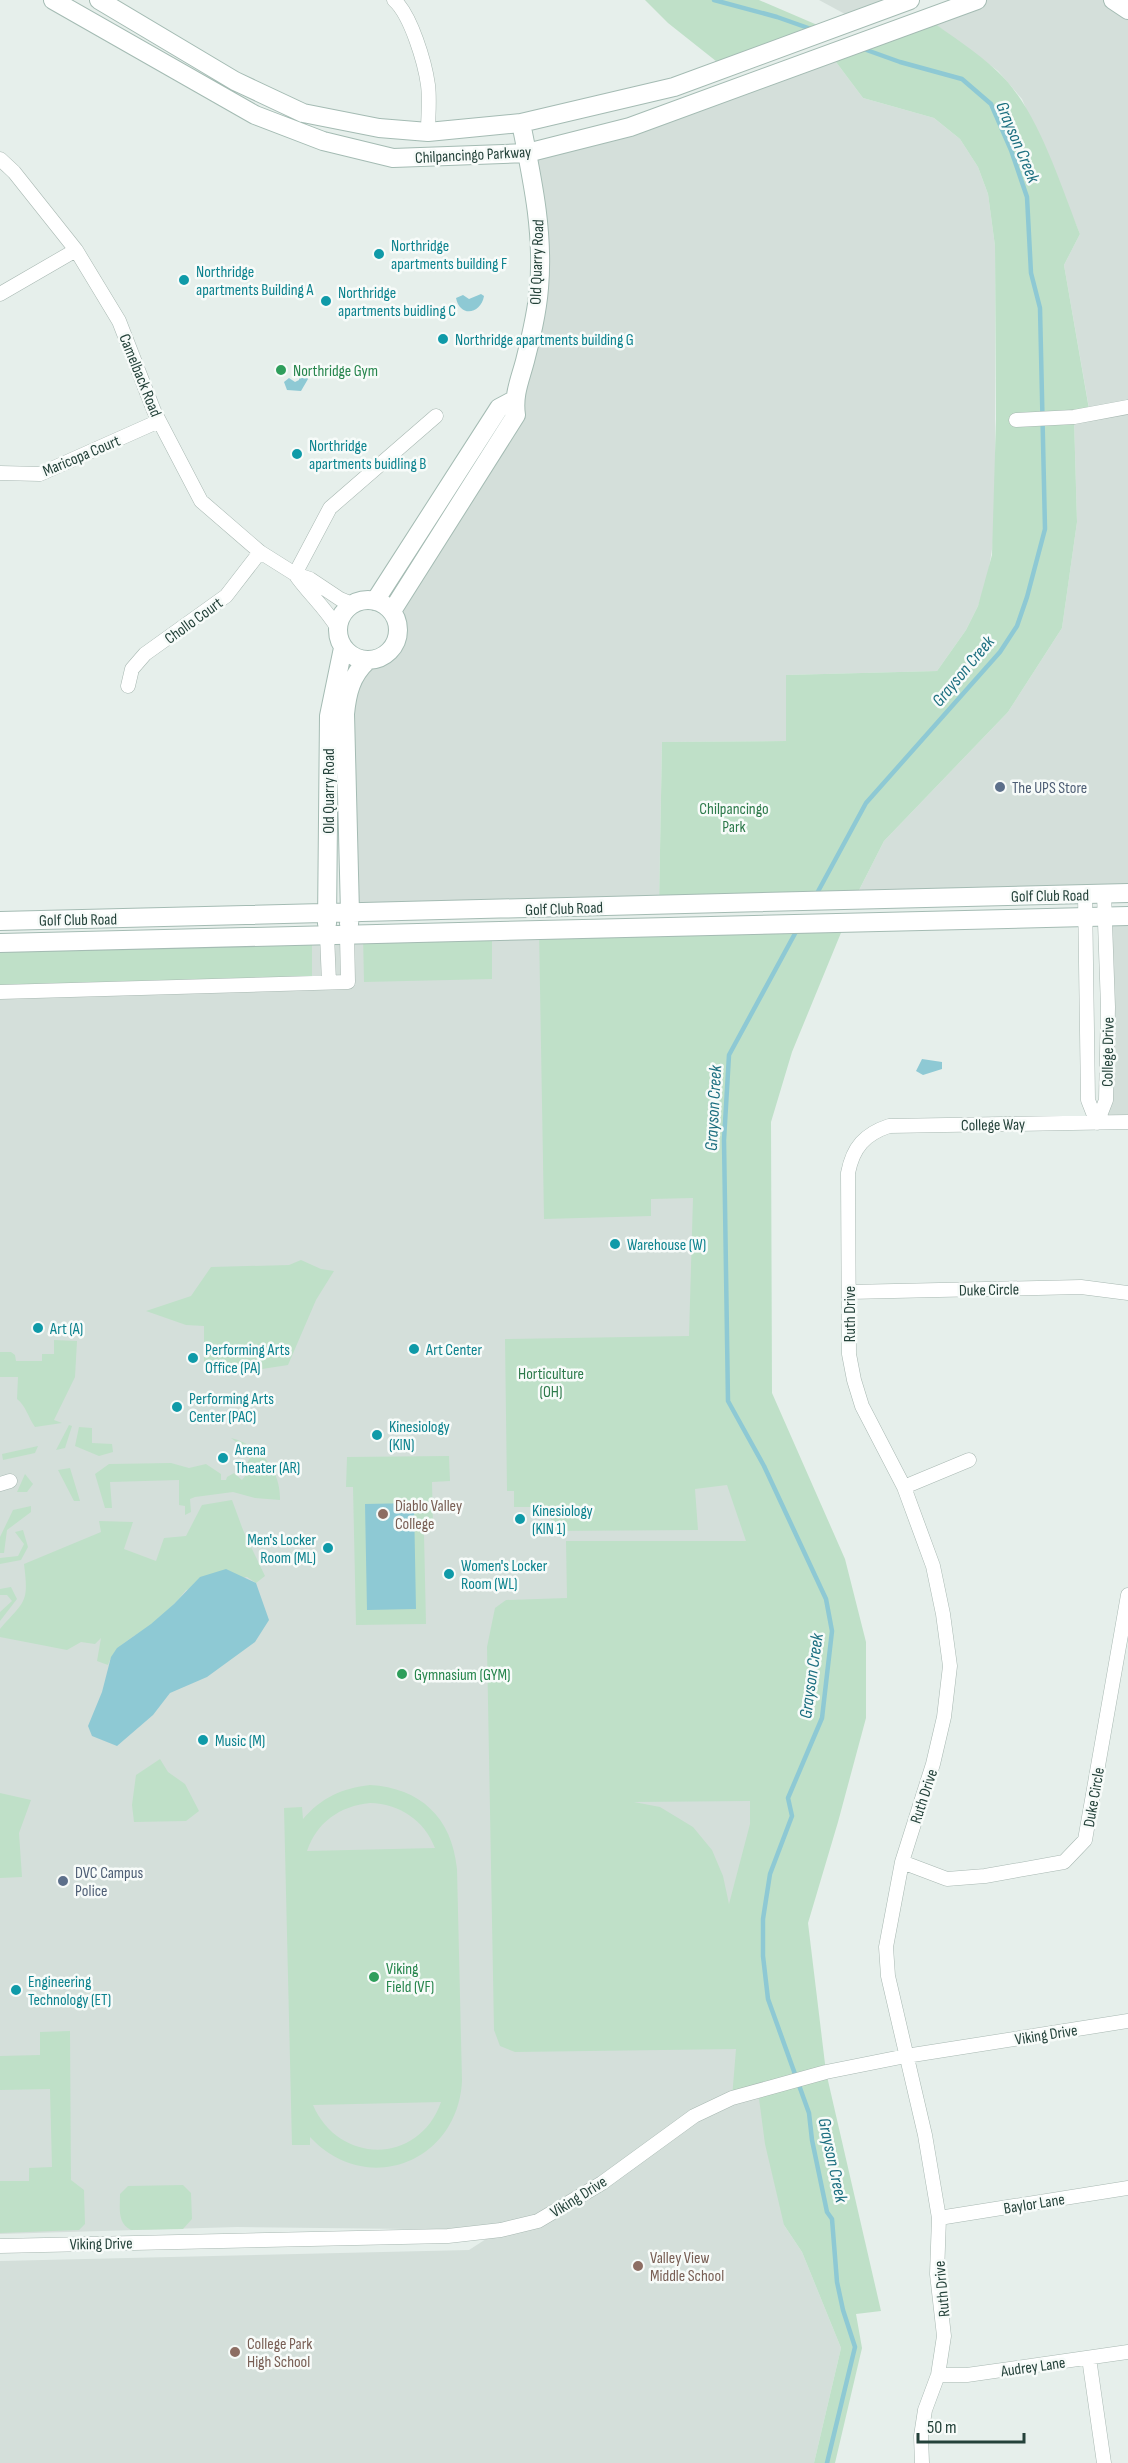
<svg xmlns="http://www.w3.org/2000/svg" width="1128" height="2463" viewBox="0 0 1128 2463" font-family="'Sofia Sans Condensed',sans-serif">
  <rect width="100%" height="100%" fill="#e6efeb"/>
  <path fill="#d4dfda" d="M 819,0 L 910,0 L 856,20 Z
    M 977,0 L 1113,0 L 1128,10 L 1128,893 L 854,900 L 884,841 L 1008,712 L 1062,628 L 1077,522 L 1074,417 L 1090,414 L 1064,265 L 1080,234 L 1022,99 L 998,71 L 927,18 Z
    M 830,54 L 863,98 L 934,118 L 960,139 L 978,167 L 988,194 L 995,246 L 995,530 L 987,581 L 978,606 L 966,630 L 937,671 L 786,675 L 786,741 L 662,742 L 659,905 L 350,913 L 345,714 L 367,661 L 385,655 L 394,647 L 398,636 L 396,619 L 516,415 L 539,289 L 527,153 Z
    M 1128,916 L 1128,1122 L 1097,1123 L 1106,1100 L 1104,917 Z
    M 766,925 L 707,1368 L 811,1602 L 784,2225 L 802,2252 L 841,2348 L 814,2463 L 0,2463 L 0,2261 L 469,2250 L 500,2230 L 237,2227 L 0,2234 L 0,943 Z"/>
  <path fill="#bfe0c8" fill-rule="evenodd" d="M 645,0 L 759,0 L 829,30 L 726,69 L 668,23 Z
    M 927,18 C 950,35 976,51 997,71 C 1037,107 1060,184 1080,234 L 1064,265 L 1090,415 L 1074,418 L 1077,522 L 1062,628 L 1008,712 L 884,841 L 854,900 L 659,905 L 662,742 L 786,741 L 786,675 L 937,671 L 966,630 L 978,606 L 992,555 L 996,419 L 995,246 L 988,194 L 978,167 L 960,139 L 934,118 L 863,98 L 830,54 Z
    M 845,923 L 792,1052 L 771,1122 L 772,1393 L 845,1559 L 866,1642 L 866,1718 L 838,1822 L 808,1923 L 826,2072 L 881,2311 L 856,2314 L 862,2348 L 835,2463 L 814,2463 L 841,2348 L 802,2252 L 784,2225 L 765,2144 L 758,2091 L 732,2098 L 736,2049 L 515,2052 L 500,2046 L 494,2030 L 487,1647 L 495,1608 L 506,1600 L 567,1598 L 566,1541 L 746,1541 L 727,1485 L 695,1489 L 698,1530 L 551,1531 L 551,1507 L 514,1507 L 514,1491 L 507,1491 L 505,1339 L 689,1336 L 693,1198 L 651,1199 L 651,1216 L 544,1219 L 539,930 ZM 750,1801 L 750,1824 L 729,1904 L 723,1876 L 712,1850 L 693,1827 L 660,1807 L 634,1802 Z
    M 492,932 L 492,979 L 364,982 L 363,935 Z
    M 312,936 L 312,983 L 0,992 L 0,943 Z
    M 301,1260 L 321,1269 L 334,1271 L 316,1300 L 288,1365 L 236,1373 L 204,1374 L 204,1326 L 186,1325 L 146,1311 L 191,1296 L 211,1267 L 289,1265 Z
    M 54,1340 L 77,1341 L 75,1377 L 54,1420 L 62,1423 L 35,1427 C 28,1417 26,1406 17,1399 L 18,1377 L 0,1377 L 0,1352 L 11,1352 L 15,1355 L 16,1361 L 42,1361 L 42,1354 L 54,1354 Z
    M 69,1425 L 72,1426 L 65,1448 L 56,1450 Z
    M 79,1427 L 92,1428 L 92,1443 L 112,1444 L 113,1452 L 99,1456 L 75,1446 Z
    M 231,1438 C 260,1445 281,1470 280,1500 L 255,1498 L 233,1492 L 195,1497 L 190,1499 L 191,1512 L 185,1515 L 185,1506 L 179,1505 L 179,1480 L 110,1482 L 112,1508 L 105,1508 L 95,1474 L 109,1464 L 171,1463 L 189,1468 L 206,1464 L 221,1474 L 221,1480 L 226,1480 L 227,1477 L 234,1473 L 242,1480 L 246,1475 L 243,1471 L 252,1454 Z
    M 38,1446 L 35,1453 L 3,1460 L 2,1454 Z
    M 449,1456 L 450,1481 L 432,1482 L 433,1526 L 429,1526 L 429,1534 L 424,1534 L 426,1624 L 356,1625 L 353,1487 L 346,1487 L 347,1457 Z
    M 70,1468 L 80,1501 L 74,1501 L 58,1470 Z
    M 25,1474 L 33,1484 L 27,1492 L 17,1492 Z
    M 232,1500 L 243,1530 L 265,1576 L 256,1583 L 247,1577 L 186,1590 C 176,1603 165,1614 152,1624 C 135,1637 116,1643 108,1665 L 97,1661 L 101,1638 L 95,1644 L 81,1642 L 67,1650 L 0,1637 L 0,1629 C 25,1600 29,1604 24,1564 L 101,1532 L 99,1521 L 133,1522 L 124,1549 L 156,1561 L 164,1538 L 186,1536 L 202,1505 Z
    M 31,1506 L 31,1512 L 7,1530 L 4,1553 L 0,1553 L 0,1537 L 13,1510 Z
    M 23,1530 L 28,1547 L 21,1560 L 0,1564 L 0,1558 L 18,1556 L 24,1544 L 15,1532 Z
    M 11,1587 L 17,1599 L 0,1621 L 0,1612 L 12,1601 L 7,1595 L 0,1595 L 0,1589 Z
    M 160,1759 L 168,1772 L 185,1784 L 199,1811 L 186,1821 L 134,1822 L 132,1805 L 136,1775 Z
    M 370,1785 C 420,1788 452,1817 457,1869 L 462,2081 C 458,2162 367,2198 310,2137 L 310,2145 L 292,2145 L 284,1808 L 302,1807 L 303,1819 C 321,1798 342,1788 370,1785 ZM 370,1803 C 400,1804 424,1820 435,1848 L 307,1851 C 317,1822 340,1806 370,1803 ZM 441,2102 C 419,2165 339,2165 313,2105 Z
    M 0,1793 L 31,1800 L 19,1833 L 22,1877 L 0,1878 Z
    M 70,2031 L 71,2180 L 84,2190 L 85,2224 L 79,2230 L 0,2233 L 0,2181 L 29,2181 L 29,2168 L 52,2167 L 50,2089 L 0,2090 L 0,2056 L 40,2055 L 40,2032 Z
    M 183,2185 L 191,2193 L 192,2219 L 183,2229 L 131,2230 C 117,2223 120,2208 120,2194 L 128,2186 Z"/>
  <path fill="#8ec9d4" d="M 481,294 L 484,296 C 481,314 460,318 456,298 L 463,295 L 469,299 Z
    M 304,373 L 308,379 L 301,391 L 287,390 L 284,382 L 289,378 L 295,382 L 299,380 L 299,375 Z
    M 922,1059 L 942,1062 L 942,1069 L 923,1075 L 916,1071 Z
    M 414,1503 L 416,1609 L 367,1610 L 365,1504 Z
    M 226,1569 L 256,1583 L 269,1620 L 255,1642 L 207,1677 L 170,1693 L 153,1715 L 117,1746 L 92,1736 L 88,1726 L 102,1692 L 111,1657 L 117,1648 L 151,1624 L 174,1604 L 200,1577 Z"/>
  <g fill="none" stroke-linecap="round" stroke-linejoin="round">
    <path stroke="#8ec9d4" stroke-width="4.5" d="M 714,0 L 777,17 L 811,29
      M 815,897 L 866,803 L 1000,652 L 1017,626 L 1027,597 L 1045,529 L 1040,308 L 1031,273 L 1027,197 L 1011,150 L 991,104 L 962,79 L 900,62 L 861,48
      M 798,928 L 729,1055 L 724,1140 L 728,1401 L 764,1466 L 826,1599 L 832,1631 L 822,1718 L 788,1798 L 792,1816 L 770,1874 L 763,1919 L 763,1956 L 768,1999 L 809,2113 L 812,2140 L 827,2212 L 832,2219 L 837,2282 L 843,2310 L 855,2347 L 827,2463"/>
    <g stroke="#a8b8b2" stroke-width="15">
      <path id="street" d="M 394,0 C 411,15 425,63 428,85 C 430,100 428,117 428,132
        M 0,159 L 14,172 L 76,250 L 119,321 L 154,411 L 201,501 L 260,552 L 295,574 L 310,579 L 340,599 L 352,604
        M 0,294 L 76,250
        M 1016,420 L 1074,417 L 1128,407
        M 0,473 L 40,474 L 159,421
        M 295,574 L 330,508 L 436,416
        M 295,574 C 308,593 326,608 338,629
        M 128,686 L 132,669 L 145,654 L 226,596 L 260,552
        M 1085,894 L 1088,1100 L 1097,1123 L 1106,1100 L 1108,1007 L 1104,894
        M 327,935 L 329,982
        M 0,992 L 348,982 L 347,935
        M 849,1292 L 1081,1287 L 1128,1293
        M 0,1484 L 10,1481
        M 904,1487 L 969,1460
        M 902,1862 L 947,1879 L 985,1876 L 1064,1862 L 1085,1840 L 1128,1595
        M 939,2218 L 1128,2188
        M 0,2246 L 448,2236 L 501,2230 L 538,2221 L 602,2183 L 694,2116 L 732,2098 L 826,2072 L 906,2056 L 1128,2021
        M 1089,2358 L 1104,2463
        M 938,2375 L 967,2375 L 1128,2352
        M 922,2463 L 921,2436 L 925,2410 L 938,2375 L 944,2336 L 937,2274 L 939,2218 L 925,2135 L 888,1976 L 886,1947 L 902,1862 L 933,1764 L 944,1717 L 950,1666 L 943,1614 L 933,1566 L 904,1487 L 862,1406 L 854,1380 L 849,1354 L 848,1173 C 853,1147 865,1134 889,1126 L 1128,1122"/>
    </g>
    <g stroke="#a4bbb3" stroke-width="20">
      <path id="secondary" d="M 53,0 L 255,115 L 323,141 L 393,158 L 527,153 L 630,127 L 977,0
        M 99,0 L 235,81 L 303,113 L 379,128 L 428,132 L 521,123 L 674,87 L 910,0
        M 1113,0 L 1128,10
        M338 630a30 30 0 1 1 60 0a30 30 0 1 1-60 0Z
        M 375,601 L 499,408 L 514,400
        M 392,611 L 516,415 C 513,395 520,380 525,361 C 531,337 537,313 539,288 C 544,232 532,178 521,123
        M 0,921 L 1128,893
        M 327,924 L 329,716 L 343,648
        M 349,924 L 350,913 L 345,714 C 347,693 351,676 367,661
        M 0,943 L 1128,916"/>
    </g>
    <use href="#street" stroke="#fff" stroke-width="14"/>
    <use href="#secondary" stroke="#fff" stroke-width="18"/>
  </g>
  <g fill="#0f9aa8" stroke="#f7fbf9" stroke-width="2">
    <circle cx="379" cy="254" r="6"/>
    <circle cx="184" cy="280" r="6"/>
    <circle cx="326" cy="301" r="6"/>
    <circle cx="443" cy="339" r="6"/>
    <circle cx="297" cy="454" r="6"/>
    <circle cx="615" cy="1244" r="6"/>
    <circle cx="38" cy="1328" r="6"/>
    <circle cx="414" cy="1349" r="6"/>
    <circle cx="193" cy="1358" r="6"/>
    <circle cx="177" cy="1407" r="6"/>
    <circle cx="377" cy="1435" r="6"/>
    <circle cx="223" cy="1458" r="6"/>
    <circle cx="520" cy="1519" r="6"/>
    <circle cx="328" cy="1548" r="6"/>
    <circle cx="449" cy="1574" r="6"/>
    <circle cx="203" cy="1740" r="6"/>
    <circle cx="16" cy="1990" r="6"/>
  </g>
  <g fill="#2e9e5b" stroke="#f7fbf9" stroke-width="2">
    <circle cx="281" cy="370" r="6"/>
    <circle cx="402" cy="1674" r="6"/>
    <circle cx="374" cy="1977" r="6"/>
  </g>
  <g fill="#5c6f8a" stroke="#f7fbf9" stroke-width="2">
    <circle cx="1000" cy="787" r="6"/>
    <circle cx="63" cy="1881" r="6"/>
  </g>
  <g fill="#8d6e63" stroke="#f7fbf9" stroke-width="2">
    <circle cx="383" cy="1514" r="6"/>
    <circle cx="638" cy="2266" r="6"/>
    <circle cx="235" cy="2352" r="6"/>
  </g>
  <g text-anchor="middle" stroke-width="5" stroke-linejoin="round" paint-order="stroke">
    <g font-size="16" fill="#24423a" stroke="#f7fbf9">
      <text transform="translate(473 154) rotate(-3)" y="6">Chilpancingo Parkway</text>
      <text transform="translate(536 262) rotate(-88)" y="6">Old Quarry Road</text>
      <text transform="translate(141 375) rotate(68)" y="6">Camelback Road</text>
      <text transform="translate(81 455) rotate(-23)" y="6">Maricopa Court</text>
      <text transform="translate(193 620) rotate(-36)" y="6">Chollo Court</text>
      <text transform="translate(328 791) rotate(-90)" y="6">Old Quarry Road</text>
      <text transform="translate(1050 895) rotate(-1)" y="6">Golf Club Road</text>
      <text transform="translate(564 908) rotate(-2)" y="6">Golf Club Road</text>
      <text transform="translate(78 919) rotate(-1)" y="6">Golf Club Road</text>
      <text transform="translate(1107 1052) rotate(-89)" y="6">College Drive</text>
      <text transform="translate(993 1124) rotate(-1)" y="6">College Way</text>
      <text transform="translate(989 1289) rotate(-1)" y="6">Duke Circle</text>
      <text transform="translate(849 1314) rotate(-90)" y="6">Ruth Drive</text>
      <text transform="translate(923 1796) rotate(-72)" y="6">Ruth Drive</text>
      <text transform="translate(1093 1797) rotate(-80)" y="6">Duke Circle</text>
      <text transform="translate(1046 2034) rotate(-9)" y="6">Viking Drive</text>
      <text transform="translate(578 2196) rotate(-32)" y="6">Viking Drive</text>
      <text transform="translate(1034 2203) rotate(-9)" y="6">Baylor Lane</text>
      <text transform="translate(101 2243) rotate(-1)" y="6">Viking Drive</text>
      <text transform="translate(941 2289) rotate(-95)" y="6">Ruth Drive</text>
      <text transform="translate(1033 2366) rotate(-8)" y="6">Audrey Lane</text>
    </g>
    <g font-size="16" fill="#0d838f" stroke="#f7fbf9" text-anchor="start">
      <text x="391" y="251">Northridge<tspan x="391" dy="18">apartments building F</tspan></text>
      <text x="196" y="277">Northridge<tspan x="196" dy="18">apartments Building A</tspan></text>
      <text x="338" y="298">Northridge<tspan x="338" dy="18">apartments buidling C</tspan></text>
      <text x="455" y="345">Northridge apartments building G</text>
      <text x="309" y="451">Northridge<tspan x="309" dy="18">apartments buidling B</tspan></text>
      <text x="627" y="1250">Warehouse (W)</text>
      <text x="50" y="1334">Art (A)</text>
      <text x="205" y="1355">Performing Arts<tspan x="205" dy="18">Office (PA)</tspan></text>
      <text x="426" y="1355">Art Center</text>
      <text x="189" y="1404">Performing Arts<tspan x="189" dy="18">Center (PAC)</tspan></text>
      <text x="389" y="1432">Kinesiology<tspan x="389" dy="18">(KIN)</tspan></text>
      <text x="235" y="1455">Arena<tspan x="235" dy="18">Theater (AR)</tspan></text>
      <text x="532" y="1516">Kinesiology<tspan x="532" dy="18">(KIN 1)</tspan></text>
      <text x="316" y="1545" text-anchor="end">Men's Locker<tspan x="316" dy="18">Room (ML)</tspan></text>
      <text x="461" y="1571">Women's Locker<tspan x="461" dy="18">Room (WL)</tspan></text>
      <text x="215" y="1746">Music (M)</text>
      <text x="28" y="1987">Engineering<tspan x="28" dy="18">Technology (ET)</tspan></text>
    </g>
    <g font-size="16" fill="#27864d" stroke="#f7fbf9" text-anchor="start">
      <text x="293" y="376">Northridge Gym</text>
      <text x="414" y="1680">Gymnasium (GYM)</text>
      <text x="386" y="1974">Viking<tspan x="386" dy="18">Field (VF)</tspan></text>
    </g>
    <g font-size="16" fill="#4e5e75" stroke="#f7fbf9" text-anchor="start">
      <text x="1012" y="793">The UPS Store</text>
      <text x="75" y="1878">DVC Campus<tspan x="75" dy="18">Police</tspan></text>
    </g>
    <g font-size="16" fill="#2d7a4b" stroke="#f7fbf9">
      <text x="734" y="814">Chilpancingo<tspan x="734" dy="18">Park</tspan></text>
      <text x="551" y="1379">Horticulture<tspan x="551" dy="18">(OH)</tspan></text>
    </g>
    <g font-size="16" fill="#785e54" stroke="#f7fbf9" text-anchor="start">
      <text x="395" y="1511">Diablo Valley<tspan x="395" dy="18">College</tspan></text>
      <text x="650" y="2263">Valley View<tspan x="650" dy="18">Middle School</tspan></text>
      <text x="247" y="2349">College Park<tspan x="247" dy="18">High School</tspan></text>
    </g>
    <g font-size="18" font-style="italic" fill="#1c6f80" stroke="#f7fbf9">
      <text transform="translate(1018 142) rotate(67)" y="6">Grayson Creek</text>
      <text transform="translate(963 671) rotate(-50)" y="6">Grayson Creek</text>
      <text transform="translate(713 1108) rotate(-87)" y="6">Grayson Creek</text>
      <text transform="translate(811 1676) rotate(-82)" y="6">Grayson Creek</text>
      <text transform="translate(833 2160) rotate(78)" y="6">Grayson Creek</text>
    </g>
  </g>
  <path d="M918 2433v9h106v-9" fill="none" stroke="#24423a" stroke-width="3"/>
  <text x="927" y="2433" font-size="18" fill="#24423a" stroke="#f7fbf9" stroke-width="4.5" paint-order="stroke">50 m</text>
</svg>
